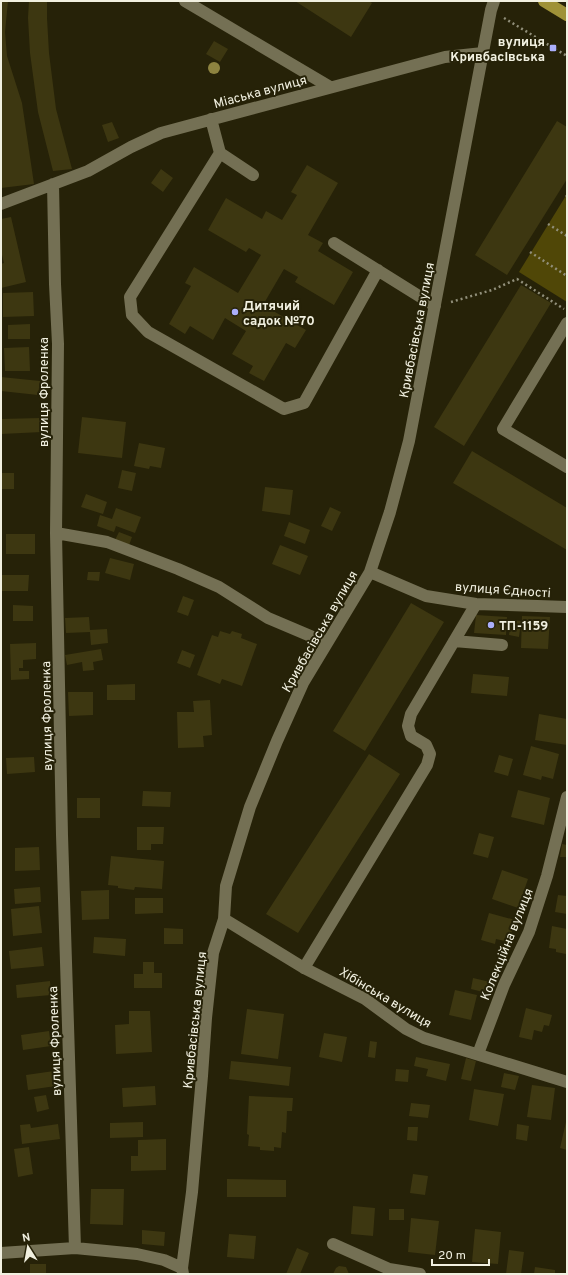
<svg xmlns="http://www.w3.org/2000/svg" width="568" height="1275" viewBox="0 0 568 1275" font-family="Overpass,sans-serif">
  <rect width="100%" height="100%" fill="#262208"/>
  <path fill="#504707" d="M 567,194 L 567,302 L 519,272 Z"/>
  <path fill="#3d3711" d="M 1,1 L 8,1 L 5,32 L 7,56 L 22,103 L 34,184 L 1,188 Z
    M 29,1 L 47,1 L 47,18 L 49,53 L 56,109 L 72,169 L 53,171 L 38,112 L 30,53 L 28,18 Z
    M 295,1 L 369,1 L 372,3 L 351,37 Z
    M 214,41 L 228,49 L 220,62 L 206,54 Z
    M 557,121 L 567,127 L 567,179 L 507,275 L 475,255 Z
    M 112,122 L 119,138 L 108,142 L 102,125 Z
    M 307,165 L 338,183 L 308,235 L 323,243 L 318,251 L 353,272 L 334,305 L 295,282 L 298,277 L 284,269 L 263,305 L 306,330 L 295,348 L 286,343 L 264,381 L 249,373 L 253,366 L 232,354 L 246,331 L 225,318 L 213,340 L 190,326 L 185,334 L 169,324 L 191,286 L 185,283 L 194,267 L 238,293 L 261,255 L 249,248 L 246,252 L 208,230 L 226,198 L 262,219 L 266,211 L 282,220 L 297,195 L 291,192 Z
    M 161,169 L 173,178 L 163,192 L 151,183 Z
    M 11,217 L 26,282 L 1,288 L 1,264 L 4,263 L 1,251 L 1,219 Z
    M 521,285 L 551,303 L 464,446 L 434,427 Z
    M 33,292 L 34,316 L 3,317 L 3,293 Z
    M 30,324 L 30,339 L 8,339 L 8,325 Z
    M 29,347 L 30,371 L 5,371 L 4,348 Z
    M 1,377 L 40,381 L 38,395 L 1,391 Z
    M 82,417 L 126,422 L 122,458 L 78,453 Z
    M 41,418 L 42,432 L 1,434 L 1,419 Z
    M 139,443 L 165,448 L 161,468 L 150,466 L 149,469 L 134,466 Z
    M 472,451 L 567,508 L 567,550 L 453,483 Z
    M 122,470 L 136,473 L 132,491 L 118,488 Z
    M 1,473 L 14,473 L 14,489 L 1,489 Z
    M 265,487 L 293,490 L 290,515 L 262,511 Z
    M 86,494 L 107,502 L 103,514 L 81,507 Z
    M 330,507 L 341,512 L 332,531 L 321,526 Z
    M 116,508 L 141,517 L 135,533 L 116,526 L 114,532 L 97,526 L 100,515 L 112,519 Z
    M 289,522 L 310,530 L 305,544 L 284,536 Z
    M 119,532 L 132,537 L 128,548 L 114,542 Z
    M 6,534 L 35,534 L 35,554 L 6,554 Z
    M 280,545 L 308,556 L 300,575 L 272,564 Z
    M 110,558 L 134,564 L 130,580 L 105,573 Z
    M 88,572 L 100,572 L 99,581 L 87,580 Z
    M 2,575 L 29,575 L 28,591 L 2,591 Z
    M 183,596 L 194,600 L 188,616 L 177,612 Z
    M 411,603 L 444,622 L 365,751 L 333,731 Z
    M 13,605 L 33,606 L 33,621 L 13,621 Z
    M 476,615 L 507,617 L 506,635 L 474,633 Z
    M 522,616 L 550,617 L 548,649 L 521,648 Z
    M 89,617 L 90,630 L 107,629 L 108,643 L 91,645 L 90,632 L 66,633 L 65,618 Z
    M 511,620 L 521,621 L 519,637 L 509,635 Z
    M 220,631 L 230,634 L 232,631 L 242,634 L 241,638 L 257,644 L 242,686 L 222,679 L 220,684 L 197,675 L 212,635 L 218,637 Z
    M 36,643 L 36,659 L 23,660 L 23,668 L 19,668 L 19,671 L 29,671 L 29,679 L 11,680 L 10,644 Z
    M 101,649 L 103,660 L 93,662 L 94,670 L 83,671 L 82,662 L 67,665 L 65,655 Z
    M 182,650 L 195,655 L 190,668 L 177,663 Z
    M 473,674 L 509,677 L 507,696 L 471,693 Z
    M 135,684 L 135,700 L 107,700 L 107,685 Z
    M 68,692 L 93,692 L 93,715 L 69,716 Z
    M 210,700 L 212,735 L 203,736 L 204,747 L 178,748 L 177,712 L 194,712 L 193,701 Z
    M 539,714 L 567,719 L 567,745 L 535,740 Z
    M 531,746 L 559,754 L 553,779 L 542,776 L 541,780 L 523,775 Z
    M 369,754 L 400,774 L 298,933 L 266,914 Z
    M 499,755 L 513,759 L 508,776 L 494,772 Z
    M 34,757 L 35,772 L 7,774 L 6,758 Z
    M 518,790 L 550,798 L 544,825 L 511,817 Z
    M 143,791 L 171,792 L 170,807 L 142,806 Z
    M 77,798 L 100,798 L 100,818 L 77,818 Z
    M 137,827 L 164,827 L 163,844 L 151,844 L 151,850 L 137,850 Z
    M 479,833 L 494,837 L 488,858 L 473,854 Z
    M 562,844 L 567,845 L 567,857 L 560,857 Z
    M 39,847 L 40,870 L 15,871 L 15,848 Z
    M 111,856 L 164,861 L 162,889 L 135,887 L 134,890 L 118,888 L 118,886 L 108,885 Z
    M 502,870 L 528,879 L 518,908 L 492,899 Z
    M 40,887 L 41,902 L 15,904 L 14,889 Z
    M 109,890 L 109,919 L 82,920 L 81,891 Z
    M 558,895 L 567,896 L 567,914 L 555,912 Z
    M 135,898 L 163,898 L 163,913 L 135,914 Z
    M 39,906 L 42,933 L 13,936 L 11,909 Z
    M 489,913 L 515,920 L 509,942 L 496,939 L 495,944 L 481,940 Z
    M 552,926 L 567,929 L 566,954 L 556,952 L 556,949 L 549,948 Z
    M 164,928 L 183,929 L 183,944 L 164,944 Z
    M 94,937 L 126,939 L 125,956 L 93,953 Z
    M 42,947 L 44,966 L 11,969 L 9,951 Z
    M 143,962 L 154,962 L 154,973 L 162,973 L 162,988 L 134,988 L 134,974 L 143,974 Z
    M 473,978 L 490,982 L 487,993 L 471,989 Z
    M 50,981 L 51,995 L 17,998 L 16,985 Z
    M 455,990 L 477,995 L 471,1020 L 449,1015 Z
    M 526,1008 L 552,1015 L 549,1026 L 544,1025 L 542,1032 L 534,1030 L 532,1040 L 519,1037 Z
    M 247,1009 L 284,1014 L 278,1059 L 241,1054 Z
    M 129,1011 L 150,1011 L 152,1052 L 116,1054 L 115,1025 L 129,1024 Z
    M 49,1031 L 51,1046 L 23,1050 L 21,1035 Z
    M 324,1033 L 347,1037 L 342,1062 L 319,1057 Z
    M 370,1041 L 377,1042 L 375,1058 L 368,1057 Z
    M 416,1057 L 450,1064 L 446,1081 L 426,1076 L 428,1069 L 414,1066 Z
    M 466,1058 L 476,1061 L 471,1081 L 461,1079 Z
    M 231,1061 L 291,1067 L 289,1086 L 229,1079 Z
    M 396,1069 L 409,1070 L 408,1082 L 395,1081 Z
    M 54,1071 L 56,1086 L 28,1090 L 26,1075 Z
    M 504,1073 L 519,1076 L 515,1090 L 501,1087 Z
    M 532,1085 L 555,1088 L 551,1120 L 527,1117 Z
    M 155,1086 L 156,1105 L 123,1107 L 122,1088 Z
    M 474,1089 L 504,1094 L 498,1126 L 469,1120 Z
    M 46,1095 L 49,1109 L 37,1112 L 34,1097 Z
    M 249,1096 L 293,1098 L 292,1111 L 287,1111 L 286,1133 L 282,1132 L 281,1148 L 274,1147 L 274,1151 L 260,1150 L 260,1147 L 248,1146 L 249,1135 L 247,1134 Z
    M 411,1103 L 430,1105 L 428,1118 L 409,1116 Z
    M 143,1122 L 143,1137 L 110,1138 L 110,1123 Z
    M 566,1122 L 567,1122 L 567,1150 L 560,1148 Z
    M 30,1124 L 31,1128 L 58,1124 L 60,1139 L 22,1144 L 20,1125 Z
    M 517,1124 L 529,1126 L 527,1141 L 516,1139 Z
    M 408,1127 L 418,1127 L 417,1141 L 407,1140 Z
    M 166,1139 L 166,1170 L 131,1171 L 131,1156 L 138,1156 L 138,1140 Z
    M 29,1147 L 33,1174 L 18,1177 L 14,1149 Z
    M 413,1174 L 428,1176 L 425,1195 L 410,1193 Z
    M 227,1179 L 286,1180 L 286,1197 L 227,1197 Z
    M 91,1189 L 124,1189 L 123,1225 L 90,1224 Z
    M 353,1206 L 375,1208 L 373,1236 L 351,1234 Z
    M 389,1209 L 404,1209 L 404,1220 L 389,1220 Z
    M 411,1218 L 439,1221 L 435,1255 L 408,1252 Z
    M 475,1229 L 501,1232 L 498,1264 L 472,1262 Z
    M 142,1230 L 165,1232 L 164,1246 L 142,1244 Z
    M 229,1234 L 256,1236 L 254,1259 L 227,1257 Z
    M 297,1248 L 309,1253 L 300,1274 L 286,1274 Z
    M 509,1250 L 524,1252 L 521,1274 L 506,1274 Z
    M 30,1264 L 46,1264 L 46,1274 L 30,1274 Z
    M 339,1266 L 346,1267 L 349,1274 L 333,1274 L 336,1268 Z
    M 535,1267 L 555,1270 L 555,1274 L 534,1274 Z"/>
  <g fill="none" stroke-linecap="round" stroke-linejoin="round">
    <path stroke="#918f7a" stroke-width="2.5" stroke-dasharray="2 3" stroke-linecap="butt" d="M 504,18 L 567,56
      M 566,195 L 567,196
      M 548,224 L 567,236
      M 530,252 L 567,276
      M 451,302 L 492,290 L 517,279 L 564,309"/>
    <path stroke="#747054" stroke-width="12" d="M 185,1 L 330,87
      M 211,119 L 220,153 L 130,297 L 132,315 L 148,332 L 284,409 L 304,403 L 378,270
      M 220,153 L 253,175
      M 53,184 L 55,284 L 58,344 L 56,533 L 62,835 L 75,1248
      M 1,204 L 88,171 L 131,147 L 161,133 L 445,57 L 483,53
      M 334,243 L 435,306
      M 567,323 L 503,429 L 567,467
      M 56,533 L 107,542 L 178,569 L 219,587 L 268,618 L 327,643
      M 370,572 L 426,596 L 476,604 L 567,607
      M 454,641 L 502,645
      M 224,919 L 304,968 L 365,999 L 406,1029 L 424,1038 L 567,1082
      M 304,968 L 427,765 L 430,754 L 426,745 L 411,736 L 408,726 L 411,714 L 476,604
      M 478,1054 L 504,985 L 529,932 L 547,876 L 567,797
      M 333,1244 L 389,1269 L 420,1274
      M 1,1253 L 75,1248 L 137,1254 L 164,1260 L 182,1268
      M 183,1274 L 182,1268 L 192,1192 L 202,1076 L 206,1018 L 213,953 L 224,919 L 226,886 L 250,807 L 277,741 L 303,683 L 370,572 L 390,512 L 409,441 L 491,10 L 494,1"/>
    <path stroke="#9f9238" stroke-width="12" d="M 544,1 L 567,15"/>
  </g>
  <circle fill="#8d8340" cx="214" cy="68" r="6"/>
  <g fill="#abaffb" stroke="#262208" stroke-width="1.5">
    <rect x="549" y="44" width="8" height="8" rx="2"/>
    <circle cx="235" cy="312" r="4"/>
    <circle cx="491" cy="625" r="4"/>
  </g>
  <g text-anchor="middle" stroke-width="4" stroke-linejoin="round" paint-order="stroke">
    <g font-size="13" font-weight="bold" fill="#f1f0e0" stroke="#262208" text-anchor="start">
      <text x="545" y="46" text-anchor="end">вулиця<tspan x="545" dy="15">Кривбасівська</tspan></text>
      <text x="243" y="310">Дитячий<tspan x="243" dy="15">садок №70</tspan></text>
      <text x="499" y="630">ТП-1159</text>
    </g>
    <g font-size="13" fill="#f1f0e0" stroke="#262208">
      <text transform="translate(260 91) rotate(-15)" y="5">Міаська вулиця</text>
      <text transform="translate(416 330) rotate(-79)" y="5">Кривбасівська вулиця</text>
      <text transform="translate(43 392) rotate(-90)" y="5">вулиця Фроленка</text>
      <text transform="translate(503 589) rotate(4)" y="5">вулиця Єдності</text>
      <text transform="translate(319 631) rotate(-60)" y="5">Кривбасівська вулиця</text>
      <text transform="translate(46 716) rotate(-91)" y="5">вулиця Фроленка</text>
      <text transform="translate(506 944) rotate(-68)" y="5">Колекційна вулиця</text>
      <text transform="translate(386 997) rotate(31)" y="5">Хібінська вулиця</text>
      <text transform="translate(194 1020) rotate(-84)" y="5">Кривбасівська вулиця</text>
      <text transform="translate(54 1041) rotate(-92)" y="5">вулиця Фроленка</text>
    </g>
  </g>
  <rect width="568" height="1275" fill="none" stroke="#f1f0e0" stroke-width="4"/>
  <g transform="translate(28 1247) rotate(349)" stroke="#262208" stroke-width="3" paint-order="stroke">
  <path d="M0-3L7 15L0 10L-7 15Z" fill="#f1f0e0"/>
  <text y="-6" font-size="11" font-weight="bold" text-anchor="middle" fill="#f1f0e0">N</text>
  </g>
  <path d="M432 1259v6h57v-6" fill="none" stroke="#f1f0e0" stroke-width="2"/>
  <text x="438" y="1259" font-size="12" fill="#f1f0e0" stroke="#262208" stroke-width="3" paint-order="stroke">20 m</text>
</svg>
